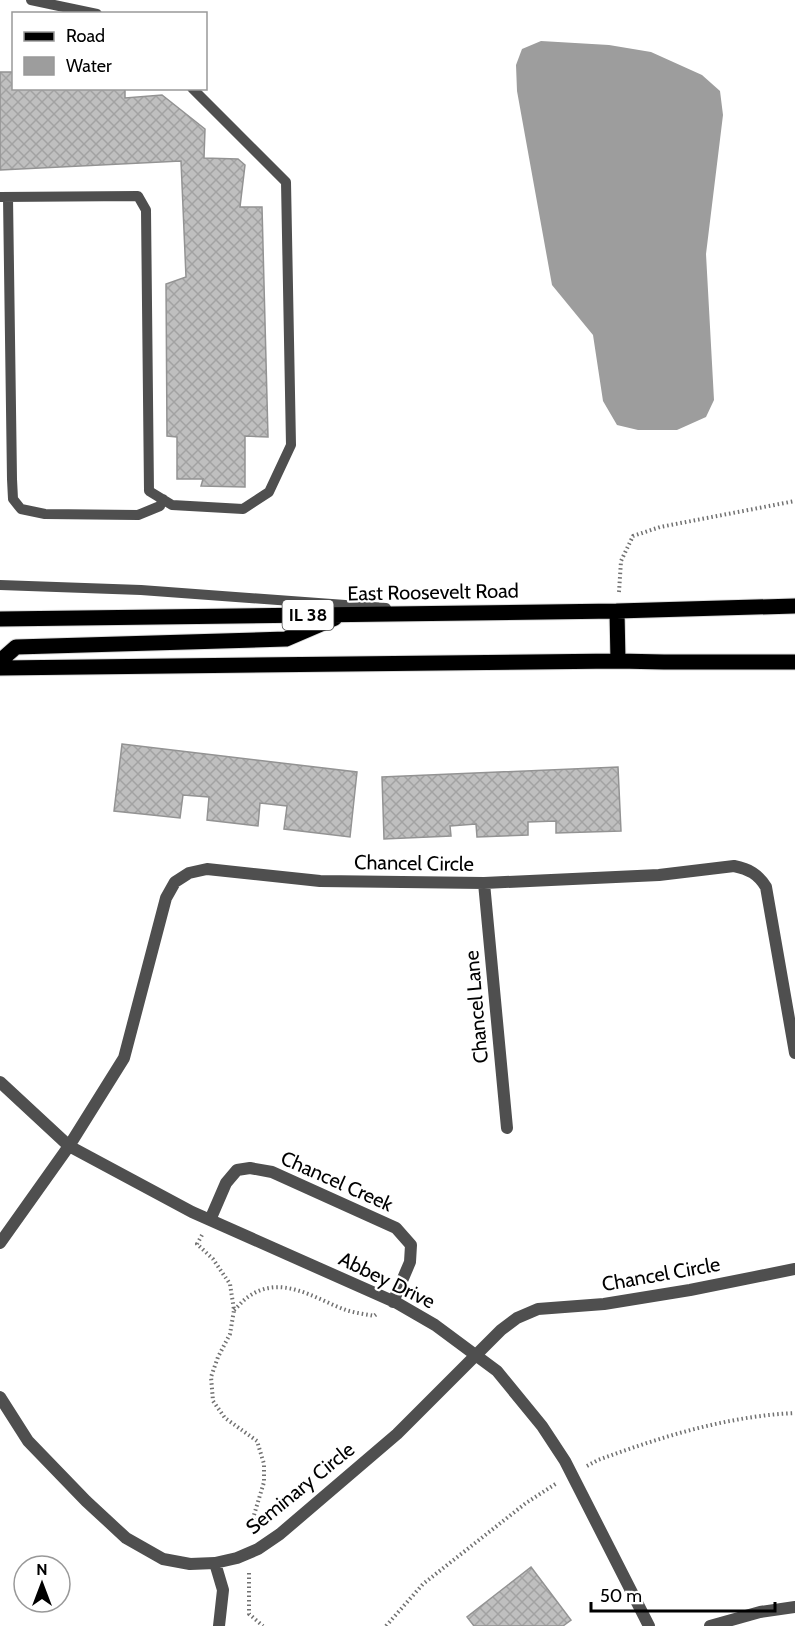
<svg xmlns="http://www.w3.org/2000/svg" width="795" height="1626" viewBox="0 0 795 1626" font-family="Cabin,sans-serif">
  <defs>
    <pattern id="building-cross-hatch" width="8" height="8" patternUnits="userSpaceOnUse" patternTransform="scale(1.5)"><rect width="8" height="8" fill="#bfbfbf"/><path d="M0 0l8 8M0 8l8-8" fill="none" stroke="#a2a2a2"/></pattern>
  </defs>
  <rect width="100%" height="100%" fill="#fff"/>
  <path fill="#9d9d9d" d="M 541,41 L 609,45 L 651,52 L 702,75 L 720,91 L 723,115 L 706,254 L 714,400 L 706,417 L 677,430 L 638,430 L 617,425 L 603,401 L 593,335 L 552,285 L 517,91 L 516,65 L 522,49 Z"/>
  <path fill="url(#building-cross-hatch)" stroke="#939393" stroke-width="1.5" d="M 0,72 L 14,72 L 14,88 L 125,88 L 125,98 L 162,95 L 205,129 L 204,158 L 238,159 L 245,165 L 240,207 L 262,207 L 268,437 L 245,436 L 245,487 L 201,486 L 203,479 L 177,479 L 177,437 L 167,436 L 166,284 L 186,277 L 181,161 L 0,170 Z
    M 122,744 L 357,772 L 350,837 L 284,829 L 287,806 L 260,803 L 258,826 L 207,820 L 209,797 L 183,795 L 180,818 L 114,811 Z
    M 618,767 L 621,831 L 556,833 L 556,821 L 528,822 L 528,835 L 477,837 L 476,824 L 450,826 L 451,836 L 384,839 L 382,777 Z
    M 531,1567 L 571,1620 L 563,1626 L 474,1626 L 467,1617 Z"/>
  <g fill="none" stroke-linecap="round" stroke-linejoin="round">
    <g stroke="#dbdbdb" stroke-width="17">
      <path id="primary" d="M 617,611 L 618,661
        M 0,619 L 617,611 L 795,606
        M 0,661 L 16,647 L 286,639 L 335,618
        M 0,668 L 618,661 L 664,662 L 795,662"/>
    </g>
    <path stroke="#717171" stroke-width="4" stroke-dasharray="1.5 3" stroke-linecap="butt" d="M 619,592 L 621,561 L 633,536 L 660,527 L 795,501
      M 202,1235 L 197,1244 L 213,1259 L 230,1284 L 234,1310 L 230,1334 L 218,1357 L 211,1377 L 213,1401 L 225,1418 L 257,1441 L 264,1464 L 264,1482 L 254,1515 L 253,1530
      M 234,1310 C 239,1306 243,1300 248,1297 C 281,1273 315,1299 346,1310 C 355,1313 365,1314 374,1316 L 378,1313
      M 587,1466 L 598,1460 C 661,1437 727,1416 795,1413
      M 249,1573 L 249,1614 L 263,1626
      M 386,1626 L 423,1584 L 526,1503 L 557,1483"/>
    <path stroke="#4f4f4f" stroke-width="10" d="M 31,0 L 97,14
      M 0,197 L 138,196 L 146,210 L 149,491 L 172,505 L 243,509 L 269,492 L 291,445 L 286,182 L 192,88
      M 8,197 L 12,479 L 13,499 L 21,509 L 45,514 L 138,515 L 160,506 L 163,499
      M 0,585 L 141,590 L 386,608"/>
    <path stroke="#4f4f4f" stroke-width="12" d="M 484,883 L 507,1128
      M 0,1082 L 69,1146 L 192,1212 L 397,1303 L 435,1325 L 497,1371 L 542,1426 L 565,1461 L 649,1626
      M 210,1220 L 226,1183 L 237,1170 L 250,1168 L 272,1172 L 396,1228 L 411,1245 L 410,1262 L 393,1302
      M 0,1243 L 69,1146 L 124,1058 L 166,898 L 175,882 L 189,873 L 207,869 L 320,881 L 484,883 L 659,875 L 734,866 C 749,869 758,874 766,887 L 795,1053
      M 0,1397 L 28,1441 L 86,1501 L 126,1538 L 163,1559 L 190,1564 L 215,1563 L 237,1558 L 258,1549 L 280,1534 L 397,1434 L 501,1330 L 517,1318 L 538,1309 L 604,1304 L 690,1290 L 795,1269
      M 215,1563 L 223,1590 L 219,1626
      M 710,1626 L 760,1612 L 795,1607"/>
    <use href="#primary" stroke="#000" stroke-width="15"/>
  </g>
  <g text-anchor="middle" stroke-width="4.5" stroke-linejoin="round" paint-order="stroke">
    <rect fill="#fff" stroke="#4c4c4c" stroke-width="1.5" x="282.5" y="600" width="51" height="30" rx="4.5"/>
    <g font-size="18" font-weight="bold" fill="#000">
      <text x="308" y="621">IL 38</text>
    </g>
    <g font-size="20" fill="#000" stroke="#fff">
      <text transform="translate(433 592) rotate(-1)" y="7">East Roosevelt Road</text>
      <text transform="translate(414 863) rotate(1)" y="7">Chancel Circle</text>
      <text transform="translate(476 1007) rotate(-95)" y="7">Chancel Lane</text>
      <text transform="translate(337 1181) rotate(24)" y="7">Chancel Creek</text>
      <text transform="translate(661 1274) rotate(-10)" y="7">Chancel Circle</text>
      <text transform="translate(387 1280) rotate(26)" y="7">Abbey Drive</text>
      <text transform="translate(300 1488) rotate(-39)" y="7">Seminary Circle</text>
    </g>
  </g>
  <rect x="12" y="12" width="195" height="78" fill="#ffffff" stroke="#999999" stroke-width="1.5"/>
  <rect x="24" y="32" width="30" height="9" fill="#000000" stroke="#999999" stroke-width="1.5"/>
  <text x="66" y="42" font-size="18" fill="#000000">Road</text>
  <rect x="24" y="57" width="30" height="18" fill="#9d9d9d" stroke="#999999" stroke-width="1.5"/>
  <text x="66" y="72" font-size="18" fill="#000000">Water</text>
  <g transform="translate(42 1584)"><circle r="28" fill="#ffffff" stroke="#999999" stroke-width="1.5"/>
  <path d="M0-4.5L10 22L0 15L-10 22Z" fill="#000000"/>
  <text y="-9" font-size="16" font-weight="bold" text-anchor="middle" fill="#000000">N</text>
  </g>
  <path d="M591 1602v9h184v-9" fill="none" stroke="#000000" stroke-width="3"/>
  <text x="600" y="1602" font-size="18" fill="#000000" stroke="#ffffff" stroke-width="4.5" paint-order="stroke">50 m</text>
</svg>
